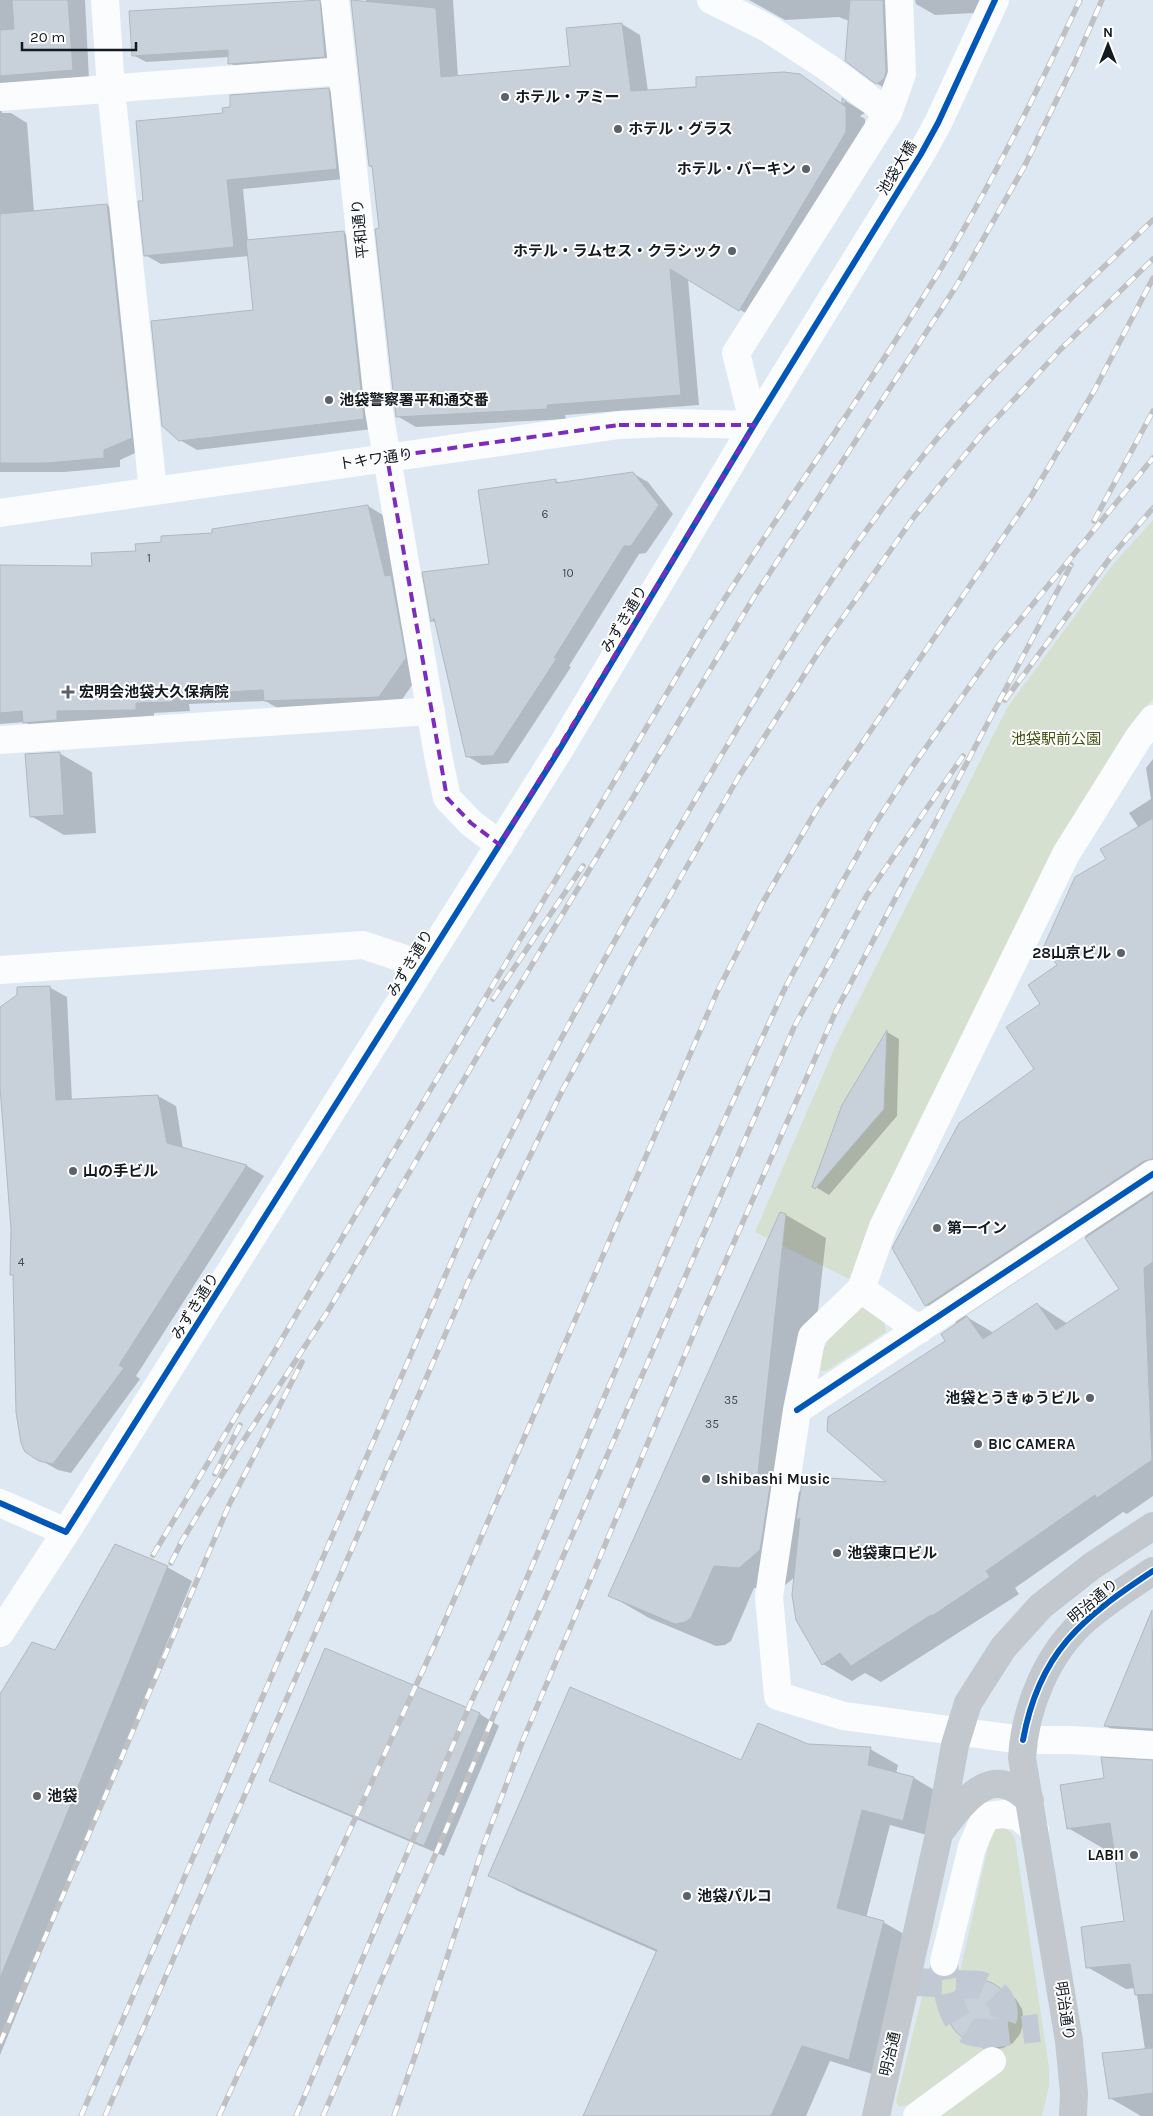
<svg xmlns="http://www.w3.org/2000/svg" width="1153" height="2116" viewBox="0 0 1153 2116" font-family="Karla,'Noto Sans JP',sans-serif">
  <rect width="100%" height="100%" fill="#dee8f3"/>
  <path fill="#d5e0d0" d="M 1153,520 L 1153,699 L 1135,721 L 851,1280 L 755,1232 L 834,1049 L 1007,708 L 1114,563 Z
    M 862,1306 L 884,1321 L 886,1332 L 826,1371 L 821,1371 L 821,1352 L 830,1338 Z
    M 1001,1826 L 1011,1832 L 1015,1839 L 1049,2068 L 1049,2086 L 1042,2116 L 936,2116 L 1004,2069 L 989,2049 L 910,2105 L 899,2107 L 896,2102 L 897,2097 L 930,1965 L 960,1972 L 991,1834 L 996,1828 Z"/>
  <path fill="#0003" fill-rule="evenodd" d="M 0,0 L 85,0 L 89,79 L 1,109 L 2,113 L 11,113 L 27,123 L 34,212 L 107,205 L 124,215 L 148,447 L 120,460 L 120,467 L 64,472 L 0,472 Z
    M 366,0 L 453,0 L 458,77 L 571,67 L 622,24 L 640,35 L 648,91 L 697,88 L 800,75 L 843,104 L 844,100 L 865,113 L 860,116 L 865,119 L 865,143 L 759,321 L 688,279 L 699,405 L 565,415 L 566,419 L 416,427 L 397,416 L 380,230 L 373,168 L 370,166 Z
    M 749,0 L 907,0 L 895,94 L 876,83 L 849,21 L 839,17 L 785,20 Z
    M 915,0 L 980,0 L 975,13 L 935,15 L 916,4 Z
    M 319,2 L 332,9 L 338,64 L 243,71 L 230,63 L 229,57 L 146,62 L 133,55 Z
    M 328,89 L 344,98 L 353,178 L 243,189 L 248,241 L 344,233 L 360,242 L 381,428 L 197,450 L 180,440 L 255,311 L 249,256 L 161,264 L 145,255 L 145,202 L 224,114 Z
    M 632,473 L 648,482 L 673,514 L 646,553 L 639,554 L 569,666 L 571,667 L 508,763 L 482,765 L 467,756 L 436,623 L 432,621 L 424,573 L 490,566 L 556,481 L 562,484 Z
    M 368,506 L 386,517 L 423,669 L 397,707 L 283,711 L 265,701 L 189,704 L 190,711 L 154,713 L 154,720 L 74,721 L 75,730 L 42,732 L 25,722 L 0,724 L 0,566 L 93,567 L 163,543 Z
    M 59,753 L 92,772 L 96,833 L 64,835 L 31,816 Z
    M 1153,759 L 1153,1496 L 1127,1514 L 1123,1512 L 1015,1588 L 1019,1594 L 881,1682 L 865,1673 L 852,1681 L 823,1664 L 795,1577 L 779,1590 L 754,1588 L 731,1641 L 725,1645 L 716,1646 L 649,1618 L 609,1595 L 786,1215 L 826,1238 L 798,1491 L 802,1493 L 890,1483 L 946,1341 L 958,1324 L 926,1305 L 894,1248 L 1036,1069 L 1042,1004 L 1108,860 L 1139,828 L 1129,813 L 1151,799 L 1146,768 ZM 1085,1236 L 1120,1289 L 1068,1324 L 1037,1304 L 994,1333 L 965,1316 Z
    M 49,987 L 67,997 L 72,1101 L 158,1096 L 176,1106 L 183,1149 L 247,1166 L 264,1176 L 136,1376 L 140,1379 L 71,1473 L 58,1470 L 40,1460 L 14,1276 L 11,1274 L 12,1229 L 3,1088 L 0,1087 L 0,1009 Z
    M 887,1032 L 899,1039 L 897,1116 L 829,1195 L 814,1186 L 844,1106 Z
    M 167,1567 L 192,1581 L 0,2055 L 0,1697 L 55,1652 Z
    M 1153,1630 L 1153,1748 L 1144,1748 L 1106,1726 L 1142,1637 Z
    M 326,1650 L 480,1714 L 499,1726 L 444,1856 L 290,1791 L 271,1780 Z
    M 808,1745 L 870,1749 L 898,1765 L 896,1774 L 914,1778 L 941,1794 L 931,1836 L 890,1825 L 866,1918 L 883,1922 L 911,1938 L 876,2075 L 830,2061 L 806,2116 L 584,2116 L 657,1952 L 518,1891 L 490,1875 L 742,1762 Z
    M 1153,1762 L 1153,2116 L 1141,2116 L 1110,2098 L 1145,2050 L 1136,1988 L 1126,1989 L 1087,1967 L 1125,1922 L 1115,1849 L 1106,1850 L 1068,1828 L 1105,1779 Z
    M 980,1981 L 992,1984 L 1006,1992 L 1016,1999 L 1022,2009 L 1024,2022 L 1020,2034 L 1013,2043 L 1003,2048 L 992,2050 L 981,2047 L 957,2032 L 951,2023 L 949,2012 L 951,2000 L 958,1990 L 968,1983 Z"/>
  <path fill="#c8d1d9" stroke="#b0b8c0" d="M 12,0 L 68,0 L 73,70 L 0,76 L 0,30 L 14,29 Z
    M 320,0 L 325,57 L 228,64 L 228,50 L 132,56 L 129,11 Z
    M 351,0 L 436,8 L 441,77 L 570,66 L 566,28 L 622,23 L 631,91 L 696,87 L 696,77 L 784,72 L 800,74 L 842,104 L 842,98 L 847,102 L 842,104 L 846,107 L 846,132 L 739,311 L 670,269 L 681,395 L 547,405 L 547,409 L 396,417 L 375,229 L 379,228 L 372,166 L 369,166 Z
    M 850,0 L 883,0 L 886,72 L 884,79 L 876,84 L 845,61 Z
    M 329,88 L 337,169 L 227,180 L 234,247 L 144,256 L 138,201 L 143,201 L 136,121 L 223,113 L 222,108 L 230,107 L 230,95 Z
    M 107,204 L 132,438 L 104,450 L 104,458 L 47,463 L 0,463 L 0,214 Z
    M 344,231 L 364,419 L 179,441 L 162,426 L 151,321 L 253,310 L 246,240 Z
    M 633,472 L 659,505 L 631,546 L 624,546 L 554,658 L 557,658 L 493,756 L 466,757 L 434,618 L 431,622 L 422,572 L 489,564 L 478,490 L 556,479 L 556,483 Z
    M 368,505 L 385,576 L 391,575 L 406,658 L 379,697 L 264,701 L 263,690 L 172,695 L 172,702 L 136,703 L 136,710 L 57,711 L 57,720 L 23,723 L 22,711 L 0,713 L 0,565 L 92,566 L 91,553 L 136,551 L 135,544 L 161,542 L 161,536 L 212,533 L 212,529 Z
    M 60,752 L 64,815 L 30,817 L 25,754 Z
    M 1153,818 L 1153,1159 L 1144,1161 L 925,1306 L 892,1248 L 959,1123 L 1034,1069 L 1006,1027 L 1040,1004 L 1028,985 L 1057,965 L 1044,946 L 1075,877 L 1106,859 L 1100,849 Z
    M 50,986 L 56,1100 L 158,1095 L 167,1143 L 247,1165 L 119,1365 L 124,1368 L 53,1464 L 39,1461 L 25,1452 L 21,1443 L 16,1412 L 13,1275 L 10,1275 L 11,1229 L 0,1087 L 0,1007 L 17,995 L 17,987 Z
    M 887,1030 L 884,1109 L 815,1189 L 812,1187 L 842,1105 Z
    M 1153,1193 L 1153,1262 L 1144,1268 L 1152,1460 L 1097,1498 L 1095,1495 L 986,1571 L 990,1577 L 932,1616 L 931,1615 L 851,1666 L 840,1653 L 822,1665 L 796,1620 L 792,1595 L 800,1518 L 796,1521 L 803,1476 L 886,1482 L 827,1431 L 828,1417 L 945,1341 L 941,1334 L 967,1316 L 983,1339 L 1037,1303 L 1056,1330 L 1119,1289 L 1085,1238 Z
    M 780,1212 L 786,1214 L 758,1473 L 772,1474 L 760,1550 L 739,1568 L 714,1566 L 691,1618 L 685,1622 L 675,1624 L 608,1596 Z
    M 115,1544 L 168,1566 L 0,1978 L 0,1694 L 32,1642 L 55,1650 Z
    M 1152,1610 L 1153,1729 L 1104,1726 Z
    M 325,1648 L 480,1713 L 424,1846 L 269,1781 Z
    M 570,1687 L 741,1760 L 758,1723 L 808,1744 L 871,1747 L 868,1765 L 914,1777 L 903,1821 L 862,1810 L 837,1908 L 884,1921 L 849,2060 L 802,2046 L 771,2116 L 583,2116 L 657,1950 L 488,1876 Z
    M 1101,1757 L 1153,1760 L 1153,1994 L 1135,1995 L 1130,1964 L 1086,1968 L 1081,1927 L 1124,1921 L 1110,1823 L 1067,1829 L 1060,1785 L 1104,1778 Z
    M948 2011a31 31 0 1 1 62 0a31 31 0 1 1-62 0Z
    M 1153,2048 L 1153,2093 L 1109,2099 L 1102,2053 Z"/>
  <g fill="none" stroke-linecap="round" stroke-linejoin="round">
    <path stroke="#c0c9d4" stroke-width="28" stroke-dasharray="28 14" stroke-linecap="butt" d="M 914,1982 L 980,1985 C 1013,1996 1011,2036 978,2033 C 975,2032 970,2032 967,2030 C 950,2020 945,1980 944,1962
      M 981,2035 L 1039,2028"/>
    <path stroke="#fafcfd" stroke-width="28" d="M 105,0 L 111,89 L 153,491
      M 335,0 L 379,411 L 438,755 L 447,798 L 471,823 L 500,845
      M 711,0 L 769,29 L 830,69 L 888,113
      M 0,97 L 343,71
      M 0,513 L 619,425 L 666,423 L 754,425 L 736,353 L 888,113 L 902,74 L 899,0
      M 1153,719 L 1139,737 L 1066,854 L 883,1227 L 861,1289 L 812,1336 L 797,1410 L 769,1597 L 778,1696 L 844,1716 L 1023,1740 L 1071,1740 L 1153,1745
      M 0,740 L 431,711
      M 0,970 L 363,945 L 423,965
      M 861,1289 L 919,1330
      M 797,1410 L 1153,1174
      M 0,1503 L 66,1532 L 558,752 L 754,425 L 921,154 L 938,123 L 995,0
      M 0,1633 L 66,1532
      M 944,1962 L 972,1847 L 983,1822 L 989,1816 L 1003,1814 L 1018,1816 L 1035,1830
      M 917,2116 L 992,2061"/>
    <path stroke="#c2c8ce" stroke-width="28" d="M 941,1831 C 965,1800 991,1761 1030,1801
      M 876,2116 L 939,1834 L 955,1745 L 968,1703 L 1003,1648 L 1041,1606 L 1092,1566 L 1153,1526
      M 1073,2116 L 1074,2093 L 1069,2041 L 1022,1758 C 1025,1707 1047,1653 1087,1618 C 1108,1601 1130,1586 1153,1571"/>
    <g stroke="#bec0c3" stroke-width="5.5">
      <path id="rail" d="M 1094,521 L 1153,411
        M 1005,700 L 1110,558 L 1153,508
        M 493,999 L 583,866
        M 215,1474 L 240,1425
        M 180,1544 L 234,1455 L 328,1311 L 507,1006 L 754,597 L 957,285 L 1024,167 L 1075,62 L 1102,0
        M 153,1555 L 698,641 C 776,514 866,393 943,265 C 994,179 1038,90 1080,0
        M 171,1563 L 183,1539
        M 0,2043 L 229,1505 L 302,1362
        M 81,2116 L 474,1209 C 538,1076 610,947 684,819 C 760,688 839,557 936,440 C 1002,361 1079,291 1153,220
        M 105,2116 L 468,1282 L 563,1089 L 637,953 L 738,778 L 824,644 L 914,517 L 982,434 L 1060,350 L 1153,259
        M 219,2116 L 434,1646 L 717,992 L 763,902 L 817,809 L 1032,495 L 1094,391 L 1153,278
        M 296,2116 L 472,1700 L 506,1627 L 696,1182 L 785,988 L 832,900 L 875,824 L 912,767 L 996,649 L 1153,458
        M 323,2116 L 442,1839 L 496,1710 L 795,1025 L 867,895 L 963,756
        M 394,2116 L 416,2053 L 484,1844 L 523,1740 L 697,1326 L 836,1011 L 1071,565"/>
    </g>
    <use href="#rail" stroke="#fff" stroke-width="4" stroke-dasharray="11" stroke-linecap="butt"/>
    <g stroke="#fff" stroke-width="9">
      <path id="cycleway" d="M 797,1410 L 1153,1174
        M 0,1503 L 66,1532 L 558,752 L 754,425 L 921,154 L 938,123 L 995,0
        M 1023,1740 C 1039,1652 1082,1618 1153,1571"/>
    </g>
    <use href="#cycleway" stroke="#0057b8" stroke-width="6"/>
  </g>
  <path fill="none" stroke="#7b2cbf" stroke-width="4" stroke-dasharray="10 6" stroke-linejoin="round" d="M 619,425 L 754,425 L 500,845 L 471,823 L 447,798 L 387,457 Z"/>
  <g fill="#5a626a" stroke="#fff" stroke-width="2">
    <circle cx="505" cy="97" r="5"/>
    <circle cx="618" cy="129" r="5"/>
    <circle cx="806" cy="169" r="5"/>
    <circle cx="732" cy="251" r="5"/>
    <circle cx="329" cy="400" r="5"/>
    <path d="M65.5 684.5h5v5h5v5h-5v5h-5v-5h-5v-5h5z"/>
    <circle cx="1121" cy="953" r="5"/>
    <circle cx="73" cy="1171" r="5"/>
    <circle cx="937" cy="1228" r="5"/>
    <circle cx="1090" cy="1398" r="5"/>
    <circle cx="978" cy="1444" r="5"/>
    <circle cx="706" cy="1479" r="5"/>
    <circle cx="837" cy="1553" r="5"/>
    <circle cx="37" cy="1796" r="5"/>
    <circle cx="1134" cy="1855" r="5"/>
    <circle cx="687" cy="1896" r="5"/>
  </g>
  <g text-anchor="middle" stroke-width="4" stroke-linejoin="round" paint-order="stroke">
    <g font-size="12" fill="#424a51">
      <text x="545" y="518">6</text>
      <text x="149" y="562">1</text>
      <text x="568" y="577">10</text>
      <text x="21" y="1266">4</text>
      <text x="731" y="1404">35</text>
      <text x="712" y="1428">35</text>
    </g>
    <g font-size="15" font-weight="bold" fill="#131a21" stroke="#fff" text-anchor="start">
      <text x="515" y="102">ホテル・アミー</text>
      <text x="628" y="134">ホテル・グラス</text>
      <text x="796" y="174" text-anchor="end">ホテル・バーキン</text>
      <text x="722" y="256" text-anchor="end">ホテル・ラムセス・クラシック</text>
      <text x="339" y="405">池袋警察署平和通交番</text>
      <text x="79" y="697">宏明会池袋大久保病院</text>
      <text x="1111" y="958" text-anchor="end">28山京ビル</text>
      <text x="83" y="1176">山の手ビル</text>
      <text x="947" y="1233">第一イン</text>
      <text x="1080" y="1403" text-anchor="end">池袋とうきゅうビル</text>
      <text x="988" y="1449">BIC CAMERA</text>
      <text x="716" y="1484">Ishibashi Music</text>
      <text x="847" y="1558">池袋東口ビル</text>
      <text x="47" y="1801">池袋</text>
      <text x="1124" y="1860" text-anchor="end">LABI1</text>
      <text x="697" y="1901">池袋パルコ</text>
    </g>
    <g font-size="15" fill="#131a21" stroke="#fff">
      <text transform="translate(897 168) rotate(-59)" y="5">池袋大橋</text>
      <text transform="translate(360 229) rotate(-96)" y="5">平和通り</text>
      <text transform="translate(376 459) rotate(-8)" y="5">トキワ通り</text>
      <text transform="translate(624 619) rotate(-59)" y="5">みずき通り</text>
      <text transform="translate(410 963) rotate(-59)" y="5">みずき通り</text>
      <text transform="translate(195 1306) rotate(-58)" y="5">みずき通り</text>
      <text transform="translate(1093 1601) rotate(-40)" y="5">明治通り</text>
      <text transform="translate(1065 2011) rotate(82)" y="5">明治通り</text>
      <text transform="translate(890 2054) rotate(-77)" y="5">明治通</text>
    </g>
    <g font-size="15" fill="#43510f" stroke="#fff">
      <text x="1056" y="744">池袋駅前公園</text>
    </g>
  </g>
  <g transform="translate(1108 45)" stroke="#ffffff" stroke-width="4" paint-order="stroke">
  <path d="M0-4L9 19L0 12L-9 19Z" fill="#131a21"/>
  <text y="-8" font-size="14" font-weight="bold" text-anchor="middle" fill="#131a21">N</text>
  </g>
  <path d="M22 42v8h114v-8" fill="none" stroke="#131a21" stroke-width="2.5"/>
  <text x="30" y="42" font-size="15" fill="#131a21" stroke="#ffffff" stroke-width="4" paint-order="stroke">20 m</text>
</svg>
